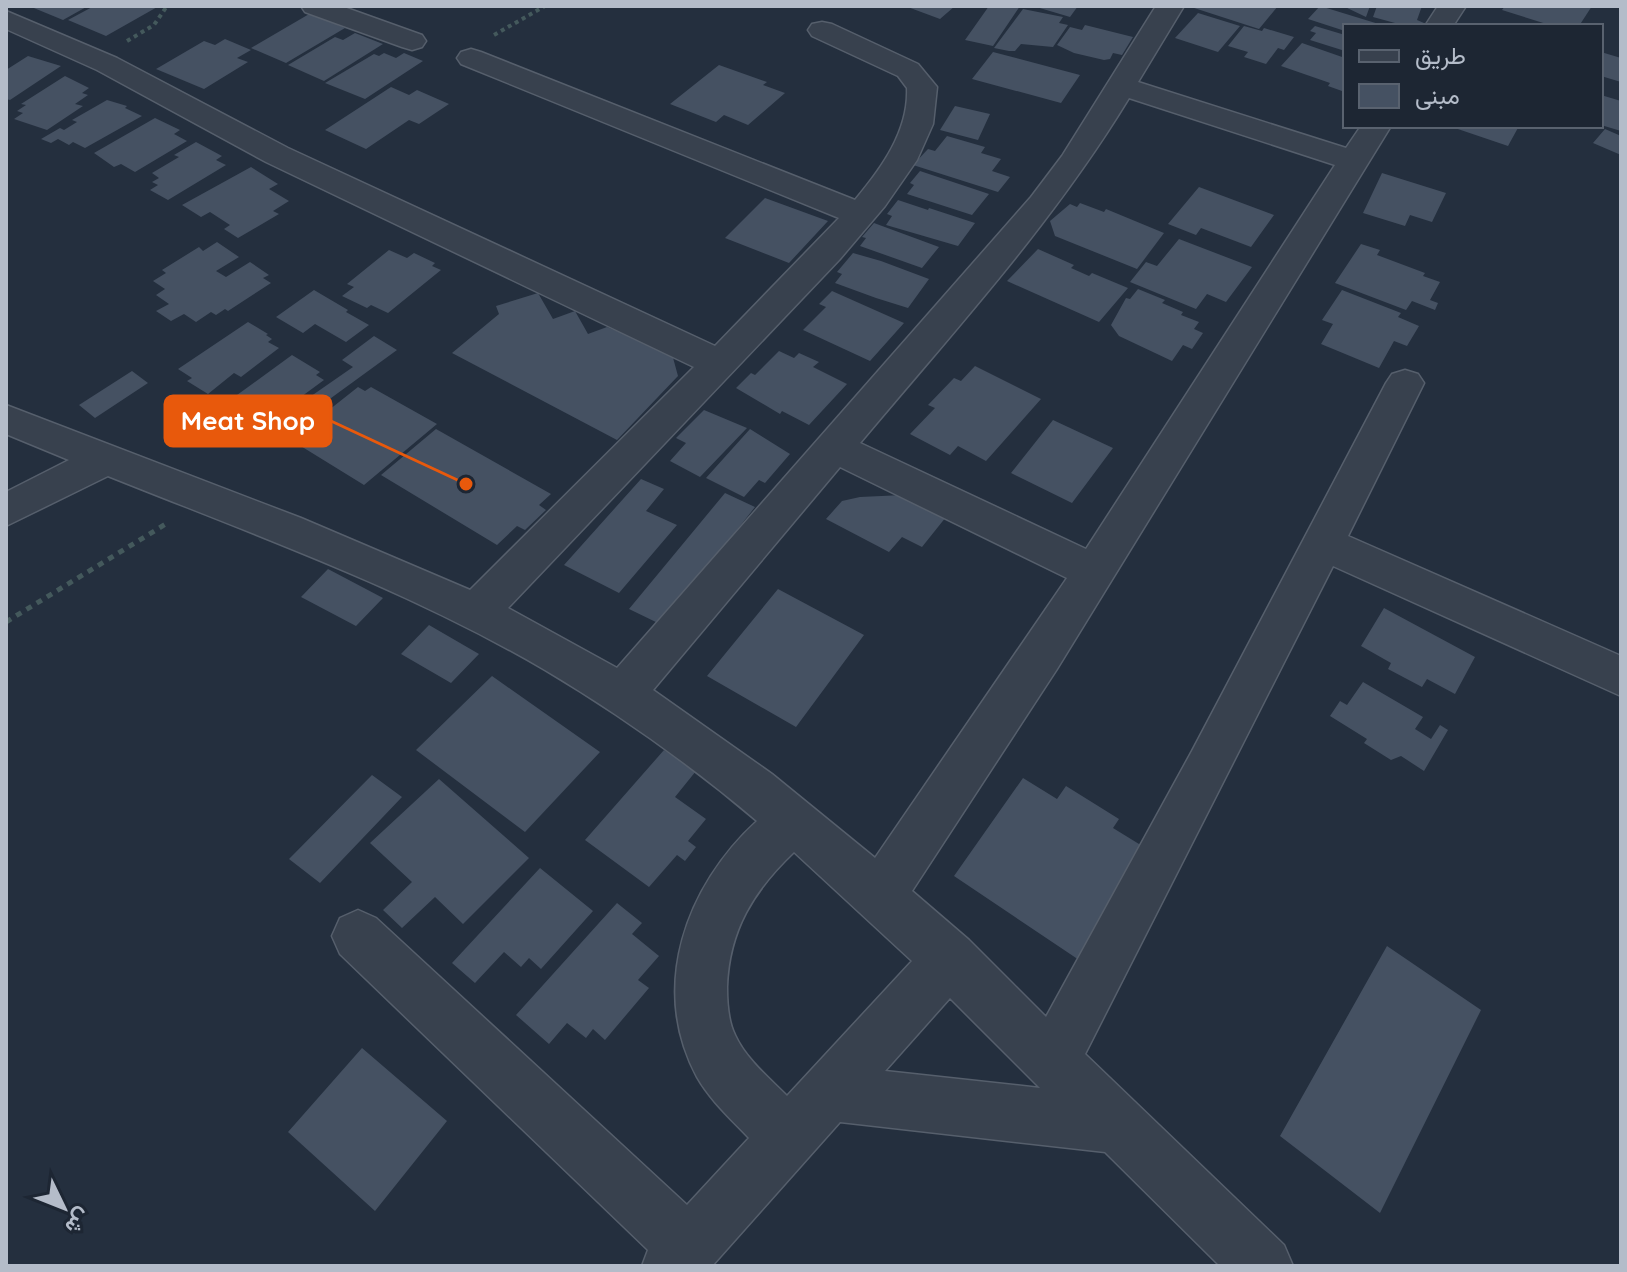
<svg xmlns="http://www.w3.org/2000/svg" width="1627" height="1272" viewBox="0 0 1627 1272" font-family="Quicksand,Vazirmatn,sans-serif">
  <rect width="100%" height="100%" fill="#242f3e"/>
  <path fill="#455162" d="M 29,6 L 88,6 L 63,20 Z
    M 94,6 L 159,6 L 106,36 L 68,20 Z
    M 905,6 L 955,6 L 940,19 Z
    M 989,6 L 1020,6 L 993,46 L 965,40 Z
    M 1033,6 L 1078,6 L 1070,17 Z
    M 1188,6 L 1278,6 L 1259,29 Z
    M 1320,6 L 1382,25 L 1382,26 L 1345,26 L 1345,31 L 1308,19 Z
    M 1343,6 L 1370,6 L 1366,17 Z
    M 1377,6 L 1422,6 L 1417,20 L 1431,26 L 1406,26 L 1373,17 Z
    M 1505,6 L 1592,6 L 1579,26 L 1553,26 L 1502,10 Z
    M 1023,9 L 1063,17 L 1059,23 L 1068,25 L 1053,47 L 1021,44 L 1015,51 L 1009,51 L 994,48 Z
    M 316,10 L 344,22 L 338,25 L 345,28 L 286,63 L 251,48 Z
    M 1198,13 L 1240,26 L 1218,52 L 1175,38 Z
    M 1085,25 L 1133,37 L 1122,55 L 1113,53 L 1110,59 L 1104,60 L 1074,53 L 1057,45 L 1070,27 L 1082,30 Z
    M 1244,26 L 1262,31 L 1264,28 L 1294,37 L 1284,50 L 1278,48 L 1266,64 L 1244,57 L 1248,52 L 1228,46 Z
    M 1315,26 L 1345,35 L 1345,51 L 1310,40 L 1316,33 L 1310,31 Z
    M 355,33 L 383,44 L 324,81 L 288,65 L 335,37 L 343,40 Z
    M 225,39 L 251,50 L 237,58 L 248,62 L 204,89 L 156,69 L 204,41 L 215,45 Z
    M 1302,43 L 1345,58 L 1345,86 L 1342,91 L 1328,86 L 1330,83 L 1281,66 Z
    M 993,52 L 1080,75 L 1061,103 L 972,79 Z
    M 1601,52 L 1621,58 L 1621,82 L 1601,76 Z
    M 384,53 L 396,58 L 404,53 L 423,61 L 365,99 L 325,83 L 374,54 L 379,56 Z
    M 28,56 L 61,66 L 10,100 L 6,99 L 6,70 Z
    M 719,65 L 767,82 L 763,85 L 785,93 L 748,125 L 724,115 L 716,122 L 670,104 Z
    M 65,76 L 89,88 L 82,93 L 88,95 L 75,104 L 83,106 L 47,130 L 14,119 L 23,113 L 17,111 L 26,105 L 21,104 Z
    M 391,87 L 409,95 L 417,90 L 449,104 L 419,124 L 409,120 L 366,149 L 325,130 Z
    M 1601,95 L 1621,101 L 1621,131 L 1601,125 Z
    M 107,100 L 127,106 L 125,108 L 142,116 L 85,148 L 73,142 L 69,145 L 58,139 L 51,143 L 41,139 L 60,128 L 64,130 L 77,122 L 72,120 Z
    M 955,106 L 990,114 L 978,140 L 940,130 Z
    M 155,118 L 180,130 L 174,134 L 187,141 L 135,172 L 121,164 L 114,167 L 94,153 Z
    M 1449,126 L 1519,126 L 1508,146 Z
    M 1605,129 L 1621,136 L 1621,155 L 1593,143 Z
    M 947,136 L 985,147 L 981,153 L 1001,159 L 992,171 L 1010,177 L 998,192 L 913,165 L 928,149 L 935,151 Z
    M 196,142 L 222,156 L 216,160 L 226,165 L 168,200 L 150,190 L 158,185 L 152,182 L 159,178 L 152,173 L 179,157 L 174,155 Z
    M 251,167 L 278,184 L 269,189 L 289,201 L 273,211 L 279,214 L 238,238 L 224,229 L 230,225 L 210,212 L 201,217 L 182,205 Z
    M 920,171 L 989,194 L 972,215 L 907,194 L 914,185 L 910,183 Z
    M 1382,173 L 1446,193 L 1432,222 L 1410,215 L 1405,226 L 1363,213 Z
    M 1199,187 L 1274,215 L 1251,247 L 1201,228 L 1196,235 L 1168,224 Z
    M 765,198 L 828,221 L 789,263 L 725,238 Z
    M 898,200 L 928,210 L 929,208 L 975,223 L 958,246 L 886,225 L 892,216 L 887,214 Z
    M 1080,203 L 1104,212 L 1106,209 L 1164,233 L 1137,269 L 1055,236 L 1050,221 L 1070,204 L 1077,207 Z
    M 874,223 L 939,247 L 922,268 L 860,246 L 866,238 L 862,237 Z
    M 1179,239 L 1252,267 L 1226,302 L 1207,294 L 1196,309 L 1130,282 L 1146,262 L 1157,266 Z
    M 217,242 L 239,257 L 216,271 L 226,277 L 250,262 L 269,275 L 263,278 L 271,283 L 228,311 L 225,309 L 216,315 L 211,312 L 196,322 L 184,314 L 171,321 L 156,311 L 169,304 L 156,295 L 165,289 L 153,281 L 166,273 L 162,270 L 199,247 L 203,251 Z
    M 1361,244 L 1380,250 L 1377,255 L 1425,273 L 1423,276 L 1440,282 L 1430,300 L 1438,303 L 1435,310 L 1412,301 L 1406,310 L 1335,283 Z
    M 1038,249 L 1074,265 L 1071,268 L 1089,276 L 1092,273 L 1128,288 L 1099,322 L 1007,281 Z
    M 389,250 L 407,258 L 414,253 L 435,263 L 432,266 L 441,270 L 388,313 L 371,305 L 367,308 L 342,296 L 354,287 L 347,284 Z
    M 853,253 L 881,261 L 929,279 L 908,308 L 876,298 L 835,283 L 842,274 L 837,272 Z
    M 1138,289 L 1165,300 L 1162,303 L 1183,312 L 1181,315 L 1199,322 L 1194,329 L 1203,333 L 1192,349 L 1183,345 L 1172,361 L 1119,336 L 1111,325 L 1126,298 L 1130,299 Z
    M 314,290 L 348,310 L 346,312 L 369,325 L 346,342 L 315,324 L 303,333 L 276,317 Z
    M 1342,290 L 1401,313 L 1398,317 L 1419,326 L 1407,346 L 1394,341 L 1379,368 L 1321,344 L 1333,324 L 1322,320 Z
    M 832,291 L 904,323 L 870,361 L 803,330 L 826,307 L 819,304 Z
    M 538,293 L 553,319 L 575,311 L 588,334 L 607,327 L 672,354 L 678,376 L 617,440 L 452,353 L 499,314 L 496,306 Z
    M 248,322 L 268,334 L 266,335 L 272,339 L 268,342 L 279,348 L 241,377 L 234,373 L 208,394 L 187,381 L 192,378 L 178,369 Z
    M 374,336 L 397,350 L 316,409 L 304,401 L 353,367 L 342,360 Z
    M 779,351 L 794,358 L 799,353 L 819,362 L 813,367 L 847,384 L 809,425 L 782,411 L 780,414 L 736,388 L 751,373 L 755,375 Z
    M 292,355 L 320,372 L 316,375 L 324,380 L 275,416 L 266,410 L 255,418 L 241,410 L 250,403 L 237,395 Z
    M 975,366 L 1041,399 L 986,461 L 958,446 L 950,455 L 910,434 L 935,408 L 928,405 L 954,378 L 961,381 Z
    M 132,371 L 148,383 L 95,418 L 79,405 Z
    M 358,387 L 365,391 L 371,387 L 437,424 L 364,485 L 291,440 Z
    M 704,410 L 747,428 L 700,477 L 670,461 L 686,443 L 676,438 Z
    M 1053,420 L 1113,448 L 1072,503 L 1011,473 Z
    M 436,429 L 551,494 L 539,505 L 546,510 L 525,530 L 517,526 L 497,545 L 381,475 Z
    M 750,429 L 790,454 L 765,483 L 759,480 L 744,497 L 706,478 Z
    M 641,479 L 664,489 L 646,511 L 677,525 L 619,593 L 564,565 Z
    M 725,493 L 755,507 L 662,625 L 629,609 Z
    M 903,495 L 946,517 L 922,547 L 902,537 L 889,552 L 826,519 L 842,501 L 860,497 Z
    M 328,569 L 383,598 L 356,626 L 301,597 Z
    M 778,589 L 864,635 L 796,727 L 707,676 Z
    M 1384,608 L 1475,657 L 1455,694 L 1427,679 L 1422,687 L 1388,669 L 1391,663 L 1361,646 Z
    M 429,625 L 479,654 L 451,683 L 401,654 Z
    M 492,676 L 600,752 L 525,832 L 416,750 Z
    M 1363,682 L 1423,717 L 1415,729 L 1431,739 L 1440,725 L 1448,730 L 1424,771 L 1401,756 L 1391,760 L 1364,743 L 1367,739 L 1330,716 L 1340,701 L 1347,705 Z
    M 664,750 L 696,771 L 675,797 L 706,819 L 688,841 L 696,847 L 685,861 L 677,855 L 649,887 L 585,840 Z
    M 372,775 L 402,797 L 320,883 L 289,859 Z
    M 1023,778 L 1057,799 L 1066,786 L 1119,819 L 1113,828 L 1152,852 L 1085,964 L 954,876 Z
    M 439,779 L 529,858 L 463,924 L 435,897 L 402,928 L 383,910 L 412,882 L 370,843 Z
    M 540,868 L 593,911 L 541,969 L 529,958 L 521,967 L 504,952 L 475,983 L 452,963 Z
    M 617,903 L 642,923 L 632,934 L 659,956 L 638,980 L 649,988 L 605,1040 L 593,1029 L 586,1038 L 567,1023 L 549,1044 L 516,1015 Z
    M 1387,946 L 1481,1010 L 1380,1213 L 1280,1136 Z
    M 362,1048 L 447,1121 L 375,1211 L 288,1132 Z"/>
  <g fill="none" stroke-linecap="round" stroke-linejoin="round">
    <g stroke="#565f6c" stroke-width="3">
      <path id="minor" d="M 301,6 L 341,6 L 422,35 L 426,41 L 422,47 L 412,50 L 402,47 L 305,12 Z
        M 1156,6 L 1184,6 L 1138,82 L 1346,148 L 1361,126 L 1391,126 L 1057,669 L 912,891 L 969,940 L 1046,1017 L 1192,751 L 1386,383 L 1392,374 L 1405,370 L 1418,374 L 1424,383 L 1348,536 L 1621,656 L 1621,696 L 1333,566 L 1085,1054 L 1284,1245 L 1293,1266 L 1220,1266 L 1105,1152 L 840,1122 L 712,1266 L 642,1266 L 648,1250 L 340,954 L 332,936 L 340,918 L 358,910 L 376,918 L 687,1205 L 749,1138 C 731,1119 710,1100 697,1077 C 649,987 686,886 757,821 C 691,765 619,714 545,670 C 407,589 255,535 108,476 L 6,526 L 6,492 L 69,460 L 6,434 L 6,405 L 301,518 L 470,590 L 694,367 L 266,162 L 97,70 L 6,29 L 6,11 L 117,58 L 288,148 L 715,346 L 839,218 L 461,64 L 457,58 L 461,52 L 471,49 L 481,52 L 855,200 C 881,169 909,131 907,88 L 898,76 L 812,36 L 808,30 L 812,24 L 822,22 L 832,24 L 918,64 L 937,87 L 933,124 L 917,160 L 885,206 L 840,259 L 508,608 L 617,668 L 1031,197 L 1062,156 ZM 1129,98 L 1335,165 L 1086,549 L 860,443 C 954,331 1053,223 1129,98 ZM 840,467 L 1067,578 L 875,858 L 772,774 L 653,690 ZM 794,852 L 912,961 L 787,1096 C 769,1078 746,1059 735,1035 C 728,1021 727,1002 727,987 C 729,930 754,890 794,852 ZM 950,998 L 1040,1088 L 885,1071 Z
        M 1438,6 L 1466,6 L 1453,26 L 1425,26 Z"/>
    </g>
    <path stroke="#44595c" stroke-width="4" stroke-dasharray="4 4" stroke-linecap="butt" d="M 494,35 L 545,6
      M 127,41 L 154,25 L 167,6"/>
    <path stroke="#44595c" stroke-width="5" stroke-dasharray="6 6" stroke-linecap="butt" d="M 6,622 L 169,522"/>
    <use href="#minor" fill="#38414e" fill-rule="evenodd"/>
  </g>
  <path fill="none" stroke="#e8590c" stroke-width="3" d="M466 484L331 421"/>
  <circle fill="#e8590c" stroke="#1d2633" stroke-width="3" cx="466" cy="484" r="8"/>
  <rect fill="#e8590c" stroke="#e8590c" stroke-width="3" x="165" y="396" width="166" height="50" rx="8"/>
  <g font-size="26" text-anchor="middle" font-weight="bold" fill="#fff">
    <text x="248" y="430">Meat Shop</text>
  </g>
  <rect width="1627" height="1272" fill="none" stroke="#b4bcc9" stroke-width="16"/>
  <rect x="1343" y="24" width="260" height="104" fill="#1d2633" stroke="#59626f" stroke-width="2"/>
  <rect x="1359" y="50" width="40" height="12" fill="#38414e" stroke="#59626f" stroke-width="2"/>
  <text x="1415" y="64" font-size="24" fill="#b4bcc9">طريق</text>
  <rect x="1359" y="84" width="40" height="24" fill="#455162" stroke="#59626f" stroke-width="2"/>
  <text x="1415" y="104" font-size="24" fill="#b4bcc9">مبنى</text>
  <g transform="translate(64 1208) rotate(133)" stroke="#1d2633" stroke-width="6" paint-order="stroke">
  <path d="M0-6L14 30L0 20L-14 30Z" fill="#b4bcc9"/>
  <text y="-12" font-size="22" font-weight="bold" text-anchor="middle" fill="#b4bcc9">ش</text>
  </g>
</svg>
